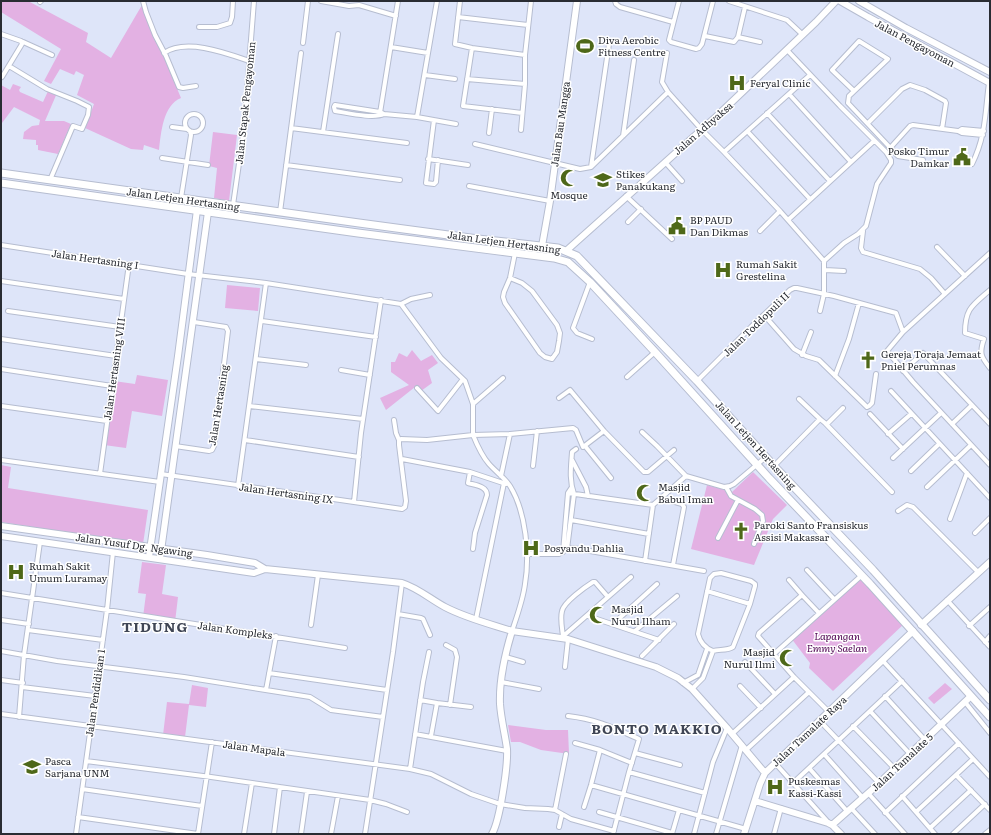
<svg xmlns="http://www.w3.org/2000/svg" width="991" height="835" viewBox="0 0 991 835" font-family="Literata,serif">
  <rect width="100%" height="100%" fill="#dee5f9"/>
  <path fill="#e3b1e3" d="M 1,1 L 28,1 L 88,33 L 86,42 L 111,58 L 142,5 L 181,98 C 163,105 161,133 159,150 L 144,145 L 143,150 L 131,149 L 85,128 L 94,104 L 77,95 L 84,75 L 76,71 L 74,75 L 60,69 L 51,84 L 44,81 L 61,49 L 1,12 Z
    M 13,84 L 21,87 L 19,90 L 20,92 L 43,102 L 49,89 L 57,93 L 45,121 L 64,121 L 71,124 L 58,154 L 38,150 L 38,145 L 36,145 L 36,140 L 23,139 L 24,132 L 32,126 L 39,125 L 40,120 L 14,107 L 2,123 L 1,131 L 1,85 L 10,90 Z
    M 213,132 L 237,135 L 229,201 L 214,198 L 217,168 L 209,166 Z
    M 227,285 L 260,288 L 258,311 L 225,308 Z
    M 412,350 L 421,361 L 432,355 L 438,363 L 428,370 L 432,383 L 421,391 L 415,387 L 386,410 L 380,398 L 409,385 L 391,372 L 391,362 L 395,362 L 399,353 L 407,357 Z
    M 137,375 L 168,380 L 162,416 L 132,411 L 126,448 L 104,445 L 114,381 L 135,384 Z
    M 1,465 L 11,467 L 8,488 L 148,510 L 143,544 L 1,522 Z
    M 753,472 L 787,505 L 773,519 L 754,565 L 691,549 L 707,485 L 732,492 Z
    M 142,562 L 166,565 L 162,594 L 178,597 L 175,622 L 143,617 L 146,594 L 138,593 Z
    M 861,576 L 905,623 L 833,691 L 809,668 L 810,663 L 791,638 Z
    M 945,683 L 952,689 L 934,704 L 928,698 Z
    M 192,685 L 208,688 L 206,707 L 189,705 L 185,737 L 163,735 L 167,702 L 189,704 Z
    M 508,725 L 546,730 L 568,730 L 569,754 L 541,750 L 520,742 L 511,742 Z"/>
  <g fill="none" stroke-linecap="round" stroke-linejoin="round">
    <g stroke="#b6bdd0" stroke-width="6">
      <path id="street" d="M 143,1 L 146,12 L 155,35 L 166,56 L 179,87 L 183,88 L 196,86
        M 321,1 L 349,6 L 359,5 L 396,16
        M 460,1 L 455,44 L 472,48 L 525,55
        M 615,1 L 616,4 L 620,7 L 673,22
        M 679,1 L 669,40 L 671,42 L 696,49 L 699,48 L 702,44 L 713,1
        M 729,1 L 787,20 L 803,35
        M 40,2 L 41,1
        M 458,17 L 528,25
        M 199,27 L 217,27 L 230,23 L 232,17 L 233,1
        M 1,34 L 21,41 L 52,55
        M 705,36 L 734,42 L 738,37 L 745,7
        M 738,37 L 760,42
        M 303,43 L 308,1
        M 391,47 L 428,53
        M 472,48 L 463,106 L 522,113
        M 787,50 L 840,106 L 886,152 L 891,160 L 891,163 L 877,184 L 866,226 L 858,234 L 844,243 L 824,261
        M 164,53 C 186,38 226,53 249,61
        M 667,53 L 662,82 L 668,92 L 702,130 L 724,152 L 780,211 L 824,261
        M 9,66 L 47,89 L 77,101 L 89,107 L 88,115 L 82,129 L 73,126 L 50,180
        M 425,75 L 455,79
        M 2,77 L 22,44 L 21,41
        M 467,79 L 525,84
        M 854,91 L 832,70 L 859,41 L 888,59 L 849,96 L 848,103 L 898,156 L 904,157 L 923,160
        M 789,94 L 851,162
        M 380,113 L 398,1
        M 767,113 L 830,181
        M 384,114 C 373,119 348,113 335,111 L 334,107 L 335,105 L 380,112 L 384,114 L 417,117 L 456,124
        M185 123a9 9 0 1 1 18 0a9 9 0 1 1-18 0Z
        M 417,117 L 437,1
        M 434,120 L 426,183 L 434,184 L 436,182 L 438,160
        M 868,123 L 902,89 L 910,85 L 925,90 L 945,101 L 946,103 L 942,129
        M 172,127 L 187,129
        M 291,128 L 407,143
        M 521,130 L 525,84 L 525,55 L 531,1
        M 959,131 L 962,129 L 984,131
        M 323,132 L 338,34
        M 748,132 L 810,199
        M 489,133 L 492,109
        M 623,136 L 634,60
        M 475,144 L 580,169 L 591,167 L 668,92
        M 891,147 L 910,126 L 913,125 L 958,131 L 962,133 L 983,135
        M 724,152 L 810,75
        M 162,158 L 208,165
        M 428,159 L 468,165
        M 665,162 L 682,181
        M 972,164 C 986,136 985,113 989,83
        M 286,165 L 400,180
        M 591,167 L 609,44
        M 469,186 L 550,201
        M 626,196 L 672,239
        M 181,198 L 191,135 L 190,131
        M 233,205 L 244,129 L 254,1
        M 280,212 L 301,53
        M 788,220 L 874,141
        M 628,222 L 641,209
        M 760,231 L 780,211
        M 863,231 L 861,248 L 863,252 L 920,269 L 931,278 L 945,294
        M 1,245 L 188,274 L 266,283 L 401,304 L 411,299 L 430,295
        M 937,247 L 965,276
        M 990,253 L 903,332 L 887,351 L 913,382 L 990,465
        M 825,270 L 844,271
        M 510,278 L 522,283 L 532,291 L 557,325 L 560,333 L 559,341 L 557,352 L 552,359 L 545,357 L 540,353 L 505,303 L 503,297 L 504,292 L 510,278 L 515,253
        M 1,281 L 124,299
        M 590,282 L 573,328 L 577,333 L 592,339
        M 990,290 C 973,305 965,308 965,333 L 984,339 C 979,353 981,357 990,368
        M 401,304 L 441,358 L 465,381 L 473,404 L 473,435 C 477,445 482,456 489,464 C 496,472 505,478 510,486 C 526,512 530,555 525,584 C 523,600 517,616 512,631
        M 8,311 L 120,327
        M 820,311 L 824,294 L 824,261
        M 764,315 L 794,349 L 806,356 L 819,360 L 867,407 L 869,406 L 872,403 L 876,374
        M 262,321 L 376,337
        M 1,339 L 116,356
        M 802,355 L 811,332
        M 256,359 L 306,365
        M 1,369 L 112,386
        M 341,370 L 370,375
        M 903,371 L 923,353 L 990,424
        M 835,376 L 849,339 L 859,303
        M 627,377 L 655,352
        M 697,381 L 751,327 L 790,290 L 794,288 L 797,288 L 834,296 L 896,313 L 903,332
        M 417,388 L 438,411 L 463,379
        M 891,391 L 990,498
        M 559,398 L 570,390 L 604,431 L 644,472 L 648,472 L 674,450
        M 799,399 L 820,419
        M 473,404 L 503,378
        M 1,406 L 107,421
        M 249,406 L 363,419
        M 870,414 L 903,449
        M 394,420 L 396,433 L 399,440
        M 827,424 L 843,408
        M 952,424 L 972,405
        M 642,432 L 657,446 L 686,476 L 724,487 L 730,486 L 734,484 L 766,457
        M 888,434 L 911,414
        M 245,440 L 359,457
        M 175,446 L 209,451 L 212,450 L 214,446 L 228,331 L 226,327 L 194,322
        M 585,446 L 611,478
        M 893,458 L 941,413
        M 402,459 L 470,472 L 506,484
        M 1,460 L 160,482
        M 572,460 L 586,487 L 588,496
        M 533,466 L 537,431
        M 774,466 L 820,419 L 825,423 L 892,492
        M 911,471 L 939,444
        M 470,472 L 468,483 C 475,485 487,486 487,495 L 475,533 L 473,549
        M 100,474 L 129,264
        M 161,474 L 402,509 L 405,507 L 406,501 L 399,445 L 399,440 L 401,439 L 427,440 L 473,435 L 510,434 L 573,428 L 576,430 L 583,447 L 604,431
        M 501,476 L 510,434
        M 238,486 L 266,283
        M 726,487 L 731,496 L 755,509 L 762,515 L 763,521 L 754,544
        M 927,487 L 971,445
        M 568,493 L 653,505
        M 661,498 L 682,504 L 684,507 L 673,565
        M 354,502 L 361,433 L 381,300
        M 898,511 L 907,505 L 913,507 L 978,572
        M 950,519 L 967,473
        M 571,520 L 649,534
        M 975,533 L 990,518
        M 718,538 L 738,500
        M 567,549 L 574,494 C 569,480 571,467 572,452 L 576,449
        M 563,552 L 568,493 L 572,487
        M 526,554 L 559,554 L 567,549 L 573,548 L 704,571
        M 645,561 L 653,505 L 686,476
        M 807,570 L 834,599
        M 721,573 L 751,581 L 755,584 L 755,586 L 750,604 L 733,647 C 727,651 719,649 713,651 C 705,648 700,642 698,634 L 710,578 L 714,574 Z
        M 789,580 L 802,595
        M 707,591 L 750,604
        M 1,593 L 345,648
        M 947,600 L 990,647
        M 819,613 L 802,595 L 759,633 L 758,636 L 794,677 L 829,712
        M 398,614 L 421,618 L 423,619 L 430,635
        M 588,616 L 659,640
        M 476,619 L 504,483
        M 1,620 L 29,624
        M 613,624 L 657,584
        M 311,625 L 318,575
        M 969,626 L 990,607
        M 28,630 L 103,640
        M 635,631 L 677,596
        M 563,636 C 562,628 560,619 562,611 C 564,602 585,587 593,582 L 595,582 L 608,597
        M 561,638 L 631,577
        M 985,642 L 990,636
        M 446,645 L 455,650 L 457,657 L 450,705
        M 1,651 L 57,661 L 184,677 L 310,697 L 331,710 L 383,717
        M 774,654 L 861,576
        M 642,656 L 674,624
        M 506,657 L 523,662
        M 883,661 L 990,777
        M 745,662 L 775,694
        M 565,667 L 568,639
        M 269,673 L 387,690
        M 1,680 L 23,683
        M 501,682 L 539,689
        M 683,683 L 698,675 L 707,649
        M 740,686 L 761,708
        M 22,687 L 95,696
        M 692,689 L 703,678 L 713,651
        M 266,690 L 276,636
        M 885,696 L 925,740
        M 420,700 L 437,703
        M 965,702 L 990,733
        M 870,711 L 910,754
        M 1,714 L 410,769 L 431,774 L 471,794 L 500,804 L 525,808 L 548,809 L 555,810 L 571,819 L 614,831
        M 568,716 C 596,719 614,728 639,739 L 629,772 L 613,834
        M 19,717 L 24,655 L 40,542
        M 819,720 L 879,783
        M 853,726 L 895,769
        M 415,734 L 507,751
        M 732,734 L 794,677
        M 431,736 L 437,703 L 471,707
        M 575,743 L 600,750 L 632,763
        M 746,750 L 809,692
        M 635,753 L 680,765
        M 824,754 L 863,798
        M 86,761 L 211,777 L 370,800 L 386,804 L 407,812
        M 775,763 L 828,822
        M 809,768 L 847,811
        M 410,769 L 423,682 L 429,652
        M 629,772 L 705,793
        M 956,775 L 990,810
        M 793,783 L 902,681
        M 591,785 L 746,829
        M 82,789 L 202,806
        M 868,793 L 905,834
        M 902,796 L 935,834
        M 584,807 L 591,785 L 600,750
        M 851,808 L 875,834
        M 555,810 L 566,754
        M 599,812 L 672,833
        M 916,812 L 973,759
        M 885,813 L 959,743
        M 78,817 L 198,834
        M 559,827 L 562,814
        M 930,828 L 971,790
        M 76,834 L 107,610 L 113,552
        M 198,834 L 212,742
        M 244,834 L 252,783
        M 274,834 L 280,787
        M 301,834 L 307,792
        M 331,834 L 338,796
        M 365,834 L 393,652 L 402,583
        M 672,834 L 679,810
        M 694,834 L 713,762 L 727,728
        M 716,834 L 742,745
        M 774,834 L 781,808
        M 953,834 L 985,804
        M 985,834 L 990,830"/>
    </g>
    <g stroke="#b6bdd0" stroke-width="8">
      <path id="secondary" d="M 840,1 L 868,17 L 990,83
        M 859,1 L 906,28 L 990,72
        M 542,246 L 550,201 L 577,1
        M 566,251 L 717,116 L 816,22 L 836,1
        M 1,526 L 207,555 L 255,563 L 265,569
        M 1,536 L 254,573 L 265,569 L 402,583 C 418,588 430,599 445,607 C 466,618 490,624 512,631
        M 149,557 L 178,356 L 197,210
        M 160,558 L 208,212
        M 921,625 L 990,562
        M 755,801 L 828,823 L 832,825 L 841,834
        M 832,825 L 874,788 L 970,697
        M 492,834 C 500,820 508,766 507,749 C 505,734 501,719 500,704 C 499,680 505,654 512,631 L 568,639 L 656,667 L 678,678 L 692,689 L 727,728 L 765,773
        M 744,834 L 760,784 L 765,773 L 913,631"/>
    </g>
    <g stroke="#b6bdd0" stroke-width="9">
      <path id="primary" d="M 1,173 L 359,223 L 478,239 L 558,248 L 577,256 L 697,381 L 774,466 L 873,570 L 990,700
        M 1,183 L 358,233 L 515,253 L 554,258 L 568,262 L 590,282 L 655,352 L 769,478 L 870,584 L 990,717"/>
    </g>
    <use href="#street" stroke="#fff" stroke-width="4"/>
    <use href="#secondary" stroke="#fff" stroke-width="6"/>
    <use href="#primary" stroke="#fff" stroke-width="7"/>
  </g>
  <defs>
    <g id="stadium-bare" transform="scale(1.38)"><path d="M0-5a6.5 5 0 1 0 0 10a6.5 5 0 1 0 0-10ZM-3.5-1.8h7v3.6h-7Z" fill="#4e6819" stroke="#fff" stroke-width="2.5" paint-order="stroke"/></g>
    <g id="hospital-bare" transform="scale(1.38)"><path d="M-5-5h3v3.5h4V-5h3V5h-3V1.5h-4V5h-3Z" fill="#4e6819" stroke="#fff" stroke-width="2.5" paint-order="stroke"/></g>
    <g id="civic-bare" transform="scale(1.38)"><path d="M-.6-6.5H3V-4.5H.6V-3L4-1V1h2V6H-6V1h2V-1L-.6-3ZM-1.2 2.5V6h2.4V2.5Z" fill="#4e6819" stroke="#fff" stroke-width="2.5" paint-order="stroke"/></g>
    <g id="mosque-bare" transform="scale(1.38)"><path d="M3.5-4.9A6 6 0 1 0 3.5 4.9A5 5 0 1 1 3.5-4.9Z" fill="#4e6819" stroke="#fff" stroke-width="2.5" paint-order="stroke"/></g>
    <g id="university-bare" transform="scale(1.38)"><path d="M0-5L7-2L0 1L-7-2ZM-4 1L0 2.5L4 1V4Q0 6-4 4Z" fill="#4e6819" stroke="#fff" stroke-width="2.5" paint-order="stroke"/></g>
    <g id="church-bare" transform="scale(1.38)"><path d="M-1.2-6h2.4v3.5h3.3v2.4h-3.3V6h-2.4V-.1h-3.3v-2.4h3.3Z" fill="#4e6819" stroke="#fff" stroke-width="2.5" paint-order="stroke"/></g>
  </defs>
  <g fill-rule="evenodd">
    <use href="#stadium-bare" x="585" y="46"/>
    <use href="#hospital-bare" x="737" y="83"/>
    <use href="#civic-bare" x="962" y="157"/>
    <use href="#mosque-bare" x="569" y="178"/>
    <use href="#university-bare" x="603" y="180"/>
    <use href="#civic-bare" x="677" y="226"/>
    <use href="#hospital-bare" x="723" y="270"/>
    <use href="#church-bare" x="868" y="360"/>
    <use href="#mosque-bare" x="645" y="493"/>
    <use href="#church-bare" x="741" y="531"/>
    <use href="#hospital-bare" x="531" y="548"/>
    <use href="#hospital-bare" x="16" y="572"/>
    <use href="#mosque-bare" x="598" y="615"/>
    <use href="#mosque-bare" x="788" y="658"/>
    <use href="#university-bare" x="32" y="767"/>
    <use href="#hospital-bare" x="775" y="787"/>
  </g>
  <g text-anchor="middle" stroke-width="3" stroke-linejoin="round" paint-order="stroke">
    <g font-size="10" fill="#292c33" stroke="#fff" text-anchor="start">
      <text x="598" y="44">Diva Aerobic<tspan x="598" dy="12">Fitness Centre</tspan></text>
      <text x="750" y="87">Feryal Clinic</text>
      <text x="949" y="155" text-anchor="end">Posko Timur<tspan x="949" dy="12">Damkar</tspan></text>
      <text x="616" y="178">Stikes<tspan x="616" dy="12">Panakukang</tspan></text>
      <text x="569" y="199" text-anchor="middle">Mosque</text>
      <text x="690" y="224">BP PAUD<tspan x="690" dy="12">Dan Dikmas</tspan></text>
      <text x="736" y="268">Rumah Sakit<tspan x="736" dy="12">Grestelina</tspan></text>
      <text x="881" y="358">Gereja Toraja Jemaat<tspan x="881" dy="12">Pniel Perumnas</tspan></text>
      <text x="658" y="491">Masjid<tspan x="658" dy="12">Babul Iman</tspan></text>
      <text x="754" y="529">Paroki Santo Fransiskus<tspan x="754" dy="12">Assisi Makassar</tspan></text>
      <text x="544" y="552">Posyandu Dahlia</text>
      <text x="29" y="570">Rumah Sakit<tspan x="29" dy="12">Umum Luramay</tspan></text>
      <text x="611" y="613">Masjid<tspan x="611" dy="12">Nurul Ilham</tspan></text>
      <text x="775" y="656" text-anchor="end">Masjid<tspan x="775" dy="12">Nurul Ilmi</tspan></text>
      <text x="45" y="765">Pasca<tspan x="45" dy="12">Sarjana UNM</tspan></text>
      <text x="788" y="785">Puskesmas<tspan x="788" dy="12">Kassi-Kassi</tspan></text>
    </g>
    <g font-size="10" fill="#292c33" stroke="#fff">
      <text transform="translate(915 43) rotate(28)" y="4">Jalan Pengayoman</text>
      <text transform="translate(245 103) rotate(-84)" y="4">Jalan Stapak Pengayoman</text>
      <text transform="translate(560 124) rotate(-82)" y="4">Jalan Bau Mangga</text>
      <text transform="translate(703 128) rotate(-41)" y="4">Jalan Adhyaksa</text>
      <text transform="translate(183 199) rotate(8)" y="4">Jalan Letjen Hertasning</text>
      <text transform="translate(504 242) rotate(8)" y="4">Jalan Letjen Hertasning</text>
      <text transform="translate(95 259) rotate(8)" y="4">Jalan Hertasning I</text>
      <text transform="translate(756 324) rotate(-44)" y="4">Jalan Toddopuli II</text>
      <text transform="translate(114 369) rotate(-82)" y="4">Jalan Hertasning VIII</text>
      <text transform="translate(218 405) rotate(-81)" y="4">Jalan Hertasning</text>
      <text transform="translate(756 445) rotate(48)" y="4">Jalan Letjen Hertasning</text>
      <text transform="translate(286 493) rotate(8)" y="4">Jalan Hertasning IX</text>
      <text transform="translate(134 545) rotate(8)" y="4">Jalan Yusuf Dg. Ngawing</text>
      <text transform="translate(235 630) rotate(8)" y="4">Jalan Kompleks</text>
      <text transform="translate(95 693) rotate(-82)" y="4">Jalan Pendidikan 1</text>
      <text transform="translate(809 731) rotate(-43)" y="4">Jalan Tamalate Raya</text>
      <text transform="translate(254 748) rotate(8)" y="4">Jalan Mapala</text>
      <text transform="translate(902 762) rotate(-43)" y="4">Jalan Tamalate 5</text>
    </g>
    <g font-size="10" font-style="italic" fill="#4e0351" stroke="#fff">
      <text x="837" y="640">Lapangan<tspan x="837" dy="12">Emmy Saelan</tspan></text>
    </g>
    <g font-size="14" font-weight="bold" letter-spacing="1" fill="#404655" stroke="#fff">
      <text x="155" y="632">TIDUNG</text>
      <text x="657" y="734">BONTO MAKKIO</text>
    </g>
  </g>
  <rect width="991" height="835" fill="none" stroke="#292c33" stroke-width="4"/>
</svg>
